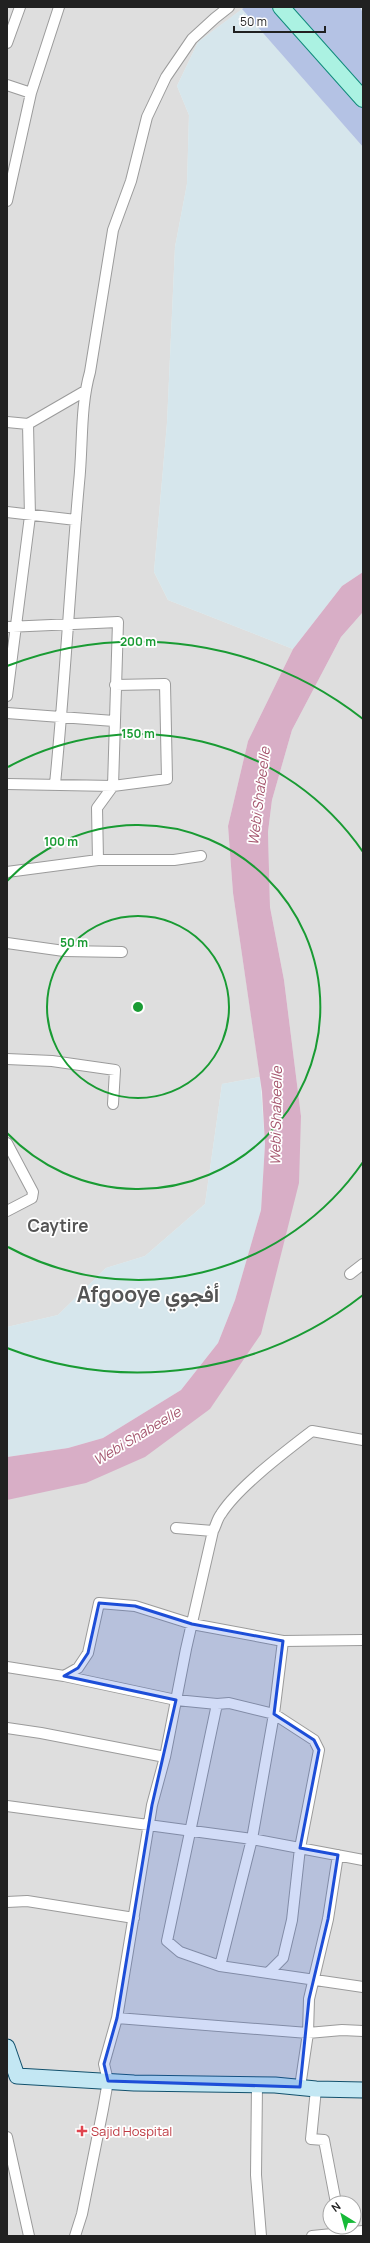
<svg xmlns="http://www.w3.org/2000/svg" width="370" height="2243" viewBox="0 0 370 2243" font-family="Manrope,Vazirmatn,sans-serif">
  <rect width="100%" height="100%" fill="#e8f0ef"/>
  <path fill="#dedede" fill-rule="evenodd" d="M 7,7 L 245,7 L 198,42 L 177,86 L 189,115 L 187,184 L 175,247 L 167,423 L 154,572 L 168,600 L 293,649 L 248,741 L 228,826 L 233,893 L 260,1077 L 222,1084 L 205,1204 L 145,1256 L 106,1268 L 58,1315 L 7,1327 Z
    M 363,612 L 363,2236 L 7,2236 L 7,1500 L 210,1409 L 301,1116 L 284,980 L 270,907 L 268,832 L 272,800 L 292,730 L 341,637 ZM 330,2203 L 354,2203 L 354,2227 L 330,2227 Z"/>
  <path fill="#d6e6ec" d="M 242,9 L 363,147 L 363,572 L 342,586 L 293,649 L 168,600 L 154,572 L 167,423 L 175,247 L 187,184 L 189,115 L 177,86 L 198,42 Z
    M 260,1077 L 265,1144 L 261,1210 L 235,1300 L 218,1343 L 181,1390 L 103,1438 L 68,1448 L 7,1457 L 7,1327 L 58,1315 L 106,1268 L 145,1256 L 205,1204 L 222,1084 Z"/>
  <path fill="#b4c2e4" d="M 245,7 L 360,7 L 363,13 L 363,147 L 242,9 Z"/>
  <path fill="#d8aec6" d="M 363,572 L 363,612 L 341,637 L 292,730 L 272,800 L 268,832 L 270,907 L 284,980 L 301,1116 L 299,1183 L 261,1334 L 210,1409 L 145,1457 L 86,1483 L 7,1500 L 7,1457 L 68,1448 L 103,1438 L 181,1390 L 218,1343 L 235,1300 L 261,1210 L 265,1144 L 262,1092 L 233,893 L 228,826 L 248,741 L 293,649 L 342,586 Z"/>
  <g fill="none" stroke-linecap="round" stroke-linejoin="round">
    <g stroke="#9b9b9b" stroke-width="12">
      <path id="street" d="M 7,43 L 20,7
        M 7,85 L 31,93
        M 7,201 L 31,93 L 59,7
        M 7,422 L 28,424 L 85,391
        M 7,512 L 76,520
        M 7,627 L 118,622 L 113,786 L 97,808 L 98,860
        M 7,696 L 30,516 L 28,424
        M 7,713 L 114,721
        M 7,784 L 113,786 L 167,779 L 165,684 L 115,685
        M 55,784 C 65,684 70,583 79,483 C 83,446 80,407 90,372 L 113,230 L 131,181 L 147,117 L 166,77 L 192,39 L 215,18 L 229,7
        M 7,872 L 98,860 L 174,860 L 201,856
        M 7,943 L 64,951 L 122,952
        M 7,1059 L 52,1061 L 115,1070 L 113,1104
        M 7,1143 L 33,1192 L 32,1198 L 7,1211
        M 350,1274 L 363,1264
        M 176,1528 L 213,1531
        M 7,1667 L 64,1676 L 176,1700 L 217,1704 L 229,1703 L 274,1714 L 314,1740 L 319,1750 L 300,1848 L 292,1920 L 283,1958 L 269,1972
        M 64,1676 L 78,1668 L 88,1653 L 99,1603 L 135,1606 L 192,1624 L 283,1641 L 363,1640
        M 217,1704 L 167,1941 L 180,1952 L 220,1966 L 363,1987
        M 7,1728 L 41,1733 L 165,1757
        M 7,1806 L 252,1839 L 363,1860
        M 7,1902 L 27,1901 L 134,1918
        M 220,1966 L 252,1839 L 274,1714 L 283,1641
        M 117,2018 L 308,2033 L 342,2030 L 363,2031
        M 257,2085 L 256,2175 L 261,2236
        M 300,2087 L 308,2033 L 309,1999 L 328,1919 L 338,1855
        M 316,2089 L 311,2139 L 324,2140 L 336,2203
        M 7,2137 L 29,2236
        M 75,2236 L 82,2214 L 103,2109 L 108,2081 L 104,2064 L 117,2018 L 152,1805 L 165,1757 L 186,1649 L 213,1531 C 216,1526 217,1519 221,1514 C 238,1487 286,1451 312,1431 L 363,1440
        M 312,2236 L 363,2231"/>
    </g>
    <g stroke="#12516d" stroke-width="17">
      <path id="secondary" d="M 7,2047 L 17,2076 L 134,2083 L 275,2085 L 316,2089 L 363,2090"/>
    </g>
    <g stroke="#118c7c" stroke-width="18">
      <path id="primary" d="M 281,7 L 363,99"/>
    </g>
    <use href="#street" stroke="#fff" stroke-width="10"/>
    <use href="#secondary" stroke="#c3e7f3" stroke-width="15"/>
    <use href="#primary" stroke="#abf2e2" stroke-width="16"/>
  </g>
  <path fill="#1d4ed8" fill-opacity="0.2" stroke="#1d4ed8" stroke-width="3" stroke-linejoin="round" d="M 99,1603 L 135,1606 L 192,1624 L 283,1641 L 274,1714 L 314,1740 L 319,1750 L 300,1848 L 338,1855 L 328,1919 L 309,1999 L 300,2087 L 108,2081 L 104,2064 L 117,2018 L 152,1805 L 176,1700 L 64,1676 L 78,1668 L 88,1653 Z"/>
  <g fill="none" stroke="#199b33" stroke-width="2">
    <circle cx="138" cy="1007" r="91"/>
    <path d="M7 881A182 182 0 1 1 7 1133"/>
    <path d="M363 1162A273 273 0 0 1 8 1247M8 767A273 273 0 0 1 363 852"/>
    <path d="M363 1295A365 365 0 0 1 7 1348M7 666A365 365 0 0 1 363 719"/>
  </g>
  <path fill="#e0444e" stroke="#fff" stroke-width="1.5" d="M80 2125h4v4h4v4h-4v4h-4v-4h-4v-4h4z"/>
  <g text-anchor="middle" stroke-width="3.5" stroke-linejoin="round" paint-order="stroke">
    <g font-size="13" fill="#be3a42" stroke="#fff" text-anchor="start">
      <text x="91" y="2136">Sajid Hospital</text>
    </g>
    <g font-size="14" font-style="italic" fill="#a6576f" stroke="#fff">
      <text transform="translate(259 796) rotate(-83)" y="5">Webi Shabeelle</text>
      <text transform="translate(276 1116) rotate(-89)" y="5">Webi Shabeelle</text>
      <text transform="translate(137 1436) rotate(-31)" y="5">Webi Shabeelle</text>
    </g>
    <g font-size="17" font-weight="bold" fill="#545454" stroke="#fff">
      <text x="58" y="1232">Caytire</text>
    </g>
    <g font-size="21" font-weight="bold" fill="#545454" stroke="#fff">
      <text x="148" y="1302">Afgooye أفجوي</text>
    </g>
  </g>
  <circle cx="138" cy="1007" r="6" fill="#199b33" stroke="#fff" stroke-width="2"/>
  <g font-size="12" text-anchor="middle" font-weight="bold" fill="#199b33" stroke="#fff" stroke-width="3.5" stroke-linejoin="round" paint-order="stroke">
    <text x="138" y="646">200 m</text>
    <text x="138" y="738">150 m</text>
    <text x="61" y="846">100 m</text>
    <text x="74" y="947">50 m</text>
  </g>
  <rect width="370" height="2243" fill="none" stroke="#212121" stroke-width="16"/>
  <g transform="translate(342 2215) rotate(323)"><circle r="19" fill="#ffffff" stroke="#a6a6a6"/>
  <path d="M0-3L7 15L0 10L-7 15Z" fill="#17ba38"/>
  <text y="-6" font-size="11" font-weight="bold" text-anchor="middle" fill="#212121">N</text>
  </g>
  <path d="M234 26v6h91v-6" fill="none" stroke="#212121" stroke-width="2"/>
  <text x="240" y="26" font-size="12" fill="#212121" stroke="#ffffff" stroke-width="3" paint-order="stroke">50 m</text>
</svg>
